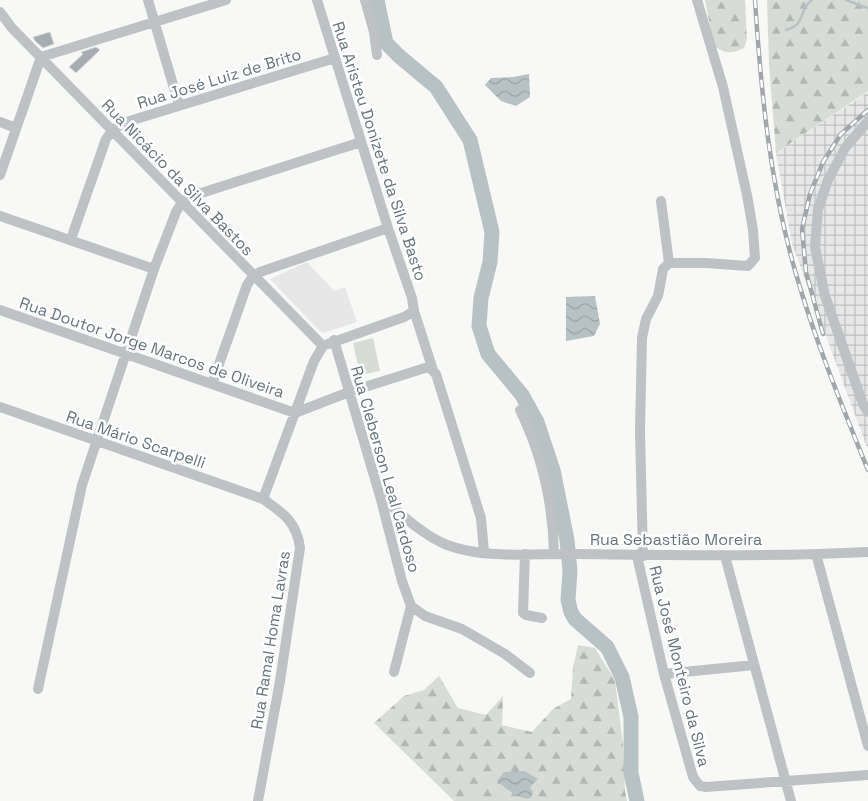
<svg xmlns="http://www.w3.org/2000/svg" width="868" height="801" viewBox="0 0 868 801" font-family="'Space Grotesk',sans-serif">
  <defs>
    <pattern id="industrial-grid" width="8" height="8" patternUnits="userSpaceOnUse" patternTransform="scale(1.25)"><rect width="8" height="8" fill="#e6e7e6"/><path d="M0 4h8M4 0v8" fill="none" stroke="#bec0c0"/></pattern>
    <pattern id="forest-firs" width="22" height="20" patternUnits="userSpaceOnUse" patternTransform="scale(1.25)"><rect width="22" height="20" fill="#d8dcd6"/><path d="M5 1l3.5 6h-7zM16 11l3.5 6h-7z" fill="#b3b7b3"/></pattern>
    <pattern id="water-waves" width="16" height="10" patternUnits="userSpaceOnUse" patternTransform="scale(1.25)"><rect width="16" height="10" fill="#b7c2c5"/><path d="M0 5q4-4 8 0t8 0" fill="none" stroke="#99a2a5"/></pattern>
  </defs>
  <rect width="100%" height="100%" fill="#f8f8f6"/>
  <path fill="#e6e7e6" d="M 307,262 L 334,291 L 345,287 L 357,322 L 323,333 L 319,330 L 270,279 Z"/>
  <path fill="url(#industrial-grid)" d="M 868,92 L 868,450 L 792,244 L 776,153 Z"/>
  <path fill="#d8dcd6" d="M 373,338 L 380,371 L 360,375 L 353,343 Z"/>
  <path fill="url(#forest-firs)" d="M 705,0 L 745,0 L 747,39 L 744,48 C 731,54 726,54 714,46 Z
    M 767,0 L 868,0 L 868,91 L 776,153 L 769,64 Z
    M 578,645 L 595,648 L 615,680 L 623,744 L 625,791 L 627,801 L 454,801 L 374,723 L 404,696 L 424,690 L 439,676 L 458,708 L 486,715 L 503,696 L 502,725 L 532,732 L 553,709 L 571,699 L 573,667 Z"/>
  <path fill="url(#water-waves)" d="M 529,74 L 530,97 L 516,106 L 501,101 L 485,85 L 491,78 L 513,77 Z
    M 595,296 L 600,324 L 594,336 L 566,341 L 566,297 Z
    M 517,771 L 525,771 L 538,779 L 530,787 L 533,792 L 531,798 C 519,801 506,788 497,781 L 504,772 Z"/>
  <g fill="none" stroke-linecap="round" stroke-linejoin="round">
    <path stroke="#b7c2c5" stroke-width="2.5" d="M 846,0 L 868,8
      M 786,30 C 808,23 797,11 812,0"/>
    <path stroke="#b7c2c5" stroke-width="15" d="M 377,0 L 386,43 L 399,56 L 436,87 L 470,140 L 492,232 L 490,262 L 481,298 L 479,326 L 488,354 L 522,395 L 537,422 L 553,470 L 567,540 L 570,571 L 568,600 L 571,612 L 575,619 L 607,647 L 622,677 L 631,717 L 631,773 L 637,801"/>
  </g>
  <path fill="#a6adb2" stroke="#dadad8" d="M 50,32 L 54,44 L 43,48 L 35,41 L 33,37 Z
    M 96,47 L 100,50 L 76,73 L 69,67 L 83,54 L 81,52 Z"/>
  <g fill="none" stroke-linecap="round" stroke-linejoin="round">
    <path stroke="#bec2c5" stroke-width="10" d="M 148,0 L 179,105
      M 317,0 L 388,228 L 412,298 L 414,311 L 433,370
      M 365,0 L 374,32 L 377,55
      M 0,12 L 12,28 L 323,346
      M 41,57 L 226,0
      M 868,121 L 845,148 L 828,180 L 818,209 L 815,247 L 825,296 L 863,404 L 868,412
      M 0,122 L 16,128
      M 0,175 L 41,57
      M 661,201 L 669,263
      M 0,216 L 154,269
      M 71,239 L 106,139 L 113,130 L 123,123 L 335,58
      M 0,310 L 295,413 L 349,392 L 425,368 L 430,368 L 436,374 L 481,518 L 484,552
      M 334,340 L 380,496 L 402,581 L 411,606 L 425,616 L 462,629 L 505,654 L 530,673
      M 328,344 L 404,317 L 414,311
      M 212,384 L 247,285 L 253,276 L 260,272 L 388,228
      M 0,407 L 263,499 C 283,513 297,522 300,548 L 280,681 L 258,801
      M 520,410 C 542,455 553,503 554,554
      M 380,496 C 400,513 422,535 447,545 C 488,560 536,553 579,554 C 676,555 772,557 868,552
      M 263,499 L 314,361 L 323,346
      M 525,554 L 523,613 L 526,615 L 542,618
      M 816,554 L 868,746
      M 637,556 L 664,674 L 693,777 L 700,786 L 706,787 L 868,775
      M 643,556 L 640,431 L 642,338 L 646,319 L 658,296 L 663,269 L 669,263 L 706,263 L 748,266 L 755,258 L 753,230 L 747,195 L 723,87 L 697,0
      M 725,556 L 791,801
      M 394,672 L 411,606
      M 664,674 L 754,665
      M 38,689 L 82,485 L 154,269 L 176,212 L 182,202 L 192,196 L 361,142"/>
    <g stroke="#a0a7ab" stroke-width="4.5">
      <path id="rail" d="M 755,0 C 761,92 770,185 796,274 C 815,340 842,406 868,470
        M 823,334 L 806,272 L 802,229 L 810,194 L 823,162 L 841,134 L 868,110"/>
    </g>
    <use href="#rail" stroke="#fff" stroke-width="2.5" stroke-dasharray="8" stroke-linecap="butt"/>
  </g>
  <g text-anchor="middle" stroke-width="5" stroke-linejoin="round" paint-order="stroke">
    <g font-size="16" fill="#66757d" stroke="#fff">
      <text transform="translate(219 78) rotate(-17)" y="6">Rua José Luiz de Brito</text>
      <text transform="translate(380 151) rotate(72)" y="6">Rua Aristeu Donizete da Silva Basto</text>
      <text transform="translate(178 177) rotate(46)" y="6">Rua Nicácio da Silva Bastos</text>
      <text transform="translate(152 347) rotate(19)" y="6">Rua Doutor Jorge Marcos de Oliveira</text>
      <text transform="translate(136 439) rotate(19)" y="6">Rua Mário Scarpelli</text>
      <text transform="translate(386 469) rotate(74)" y="6">Rua Cleberson Leal Cardoso</text>
      <text x="676" y="545">Rua Sebastião Moreira</text>
      <text transform="translate(270 640) rotate(-81)" y="6">Rua Ramal Homa Lavras</text>
      <text transform="translate(680 666) rotate(76)" y="6">Rua José Monteiro da Silva</text>
    </g>
  </g>
</svg>
